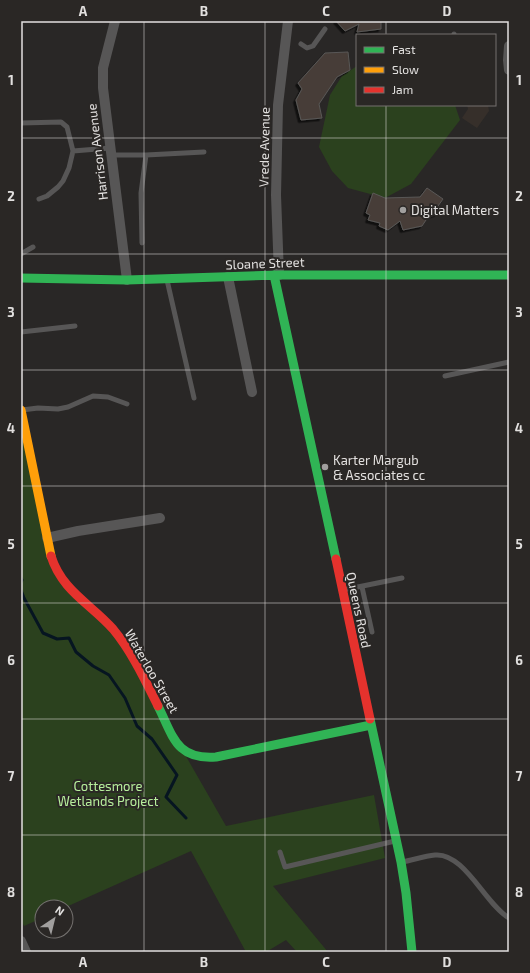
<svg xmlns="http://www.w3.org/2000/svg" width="530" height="973" viewBox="0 0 530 973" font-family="'Exo 2',sans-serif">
  <defs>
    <filter id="shadow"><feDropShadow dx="-2.5" dy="2.5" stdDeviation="0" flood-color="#0009"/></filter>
  </defs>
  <rect width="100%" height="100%" fill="#292726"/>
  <path fill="#362f2a" d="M 467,105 L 488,105 L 489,111 L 477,128 L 462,118 L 468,109 Z"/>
  <path fill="#2b411e" d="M 357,66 L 357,105 L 455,105 L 460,120 L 411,184 L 385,198 L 348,188 L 332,171 L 319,147 L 330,95 L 342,76 Z
    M 21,421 L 62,579 L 113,629 L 226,826 L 374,795 L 385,858 L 273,886 L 328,952 L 297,952 L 286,940 L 266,952 L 246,952 L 191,851 L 66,907 L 42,907 L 42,918 L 24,926 L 21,920 Z"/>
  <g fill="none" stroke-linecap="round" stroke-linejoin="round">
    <path stroke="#061521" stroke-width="3" d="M 21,578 L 22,580 L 21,582
      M 21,590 L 24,598 L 43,633 L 57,639 L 69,638 L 76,652 L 93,666 L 109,675 L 125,698 L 137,726 L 152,739 L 177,775 L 166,797 L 186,818"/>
  </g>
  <path fill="#473e38" stroke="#595756" filter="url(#shadow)" d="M 336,21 L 381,21 L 381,29 L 357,32 L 359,24 L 345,31 Z
    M 348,52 L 350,70 L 337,77 L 319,104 L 322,118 L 301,120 L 296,100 L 302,89 L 298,83 L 325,53 Z
    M 427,188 L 443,199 L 438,206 L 441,208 L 439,213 L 428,217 L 422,226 L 403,230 L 400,221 L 388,230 L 379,226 L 380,223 L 368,220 L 370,215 L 366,213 L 373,193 L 385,198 L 420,197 Z"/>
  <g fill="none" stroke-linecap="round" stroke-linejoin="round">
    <path stroke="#575656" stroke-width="5" d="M 454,35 L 454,34
      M 301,44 L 307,48 L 313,46 L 325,29
      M 21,123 L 61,122 L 67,127 L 73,151 L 69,168 L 63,181 L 58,187 L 47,196 L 39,199
      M 73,151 L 110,148
      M 111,155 L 146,155 L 204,152
      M 142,243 L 141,193 L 146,155
      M 21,254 L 33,247
      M 167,280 L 194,398
      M 21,332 L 75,326
      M 445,376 L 509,362
      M 22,410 L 38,408 L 58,409 L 68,407 L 93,396 L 108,397 L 127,404
      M 362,587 L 372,632
      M 343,590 L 402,578
      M 280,852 L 285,867 L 395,841
      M 402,862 C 413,860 424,856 435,855 C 464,852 486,905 509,918"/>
    <path stroke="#575656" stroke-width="10" d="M 115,21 L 103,68 L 103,88 L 127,280
      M 509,46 L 508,60 L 509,70
      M 279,275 L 276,195 L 278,105 L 288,21
      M 228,277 L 252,392
      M 47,538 L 78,531 L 160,518
      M 21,941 L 26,952"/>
    <path stroke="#30b455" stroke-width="9" d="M 274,275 L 336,559
      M 21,278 L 127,280 L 279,275 L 509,275
      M 158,706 C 173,736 176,760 216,757 L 371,725
      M 370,719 L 401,862 L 406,893 L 412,952"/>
    <path stroke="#ff9f0a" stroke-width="9" d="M 21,410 L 51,556"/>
    <path stroke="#e5322d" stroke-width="9" d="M 51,556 C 62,591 91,604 113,629 C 132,652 145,680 158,706
      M 336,559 L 370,719"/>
  </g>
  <path fill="none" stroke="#e2e0df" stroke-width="1" stroke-opacity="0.55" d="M 144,21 L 144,952M 265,21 L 265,952M 386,21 L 386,35M 386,105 L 386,952M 21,138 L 509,138M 21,254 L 509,254M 21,370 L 509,370M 21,486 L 509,486M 21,603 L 509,603M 21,719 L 509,719M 21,835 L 509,835"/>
  <g fill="#a19f9e" stroke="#2a2725" stroke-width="1.5">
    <circle cx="403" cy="210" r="4"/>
    <circle cx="325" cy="467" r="4"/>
  </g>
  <g text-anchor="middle" stroke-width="4" stroke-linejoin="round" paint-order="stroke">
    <g font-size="13" fill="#e2e0df" stroke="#2a2725">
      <text transform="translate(264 147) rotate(-89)" y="5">Vrede Avenue</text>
      <text transform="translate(97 152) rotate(-97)" y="5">Harrison Avenue</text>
      <text transform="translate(265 263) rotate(-2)" y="5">Sloane Street</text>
      <text transform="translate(359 610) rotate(78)" y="5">Queens Road</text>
      <text transform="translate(152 671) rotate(60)" y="5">Waterloo Street</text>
    </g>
    <g font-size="13" fill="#e2e0df" stroke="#2a2725" text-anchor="start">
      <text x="411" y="215">Digital Matters</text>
      <text x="333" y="465">Karter Margub<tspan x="333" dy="15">&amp; Associates cc</tspan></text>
    </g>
    <g font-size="13" fill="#b7ef9c" stroke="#2a2725">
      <text x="108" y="791">Cottesmore<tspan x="108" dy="15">Wetlands Project</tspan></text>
    </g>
  </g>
  <rect width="530" height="973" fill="none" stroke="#2a2725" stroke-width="44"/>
  <rect x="356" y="34" width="140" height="72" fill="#2a2725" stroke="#74716f"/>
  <rect x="364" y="47" width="20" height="6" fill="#30b455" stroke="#74716f"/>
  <text x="392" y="54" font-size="12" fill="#e2e0df">Fast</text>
  <rect x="364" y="67" width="20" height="6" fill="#ff9f0a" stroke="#74716f"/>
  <text x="392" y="74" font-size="12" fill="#e2e0df">Slow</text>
  <rect x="364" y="87" width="20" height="6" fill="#e5322d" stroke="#74716f"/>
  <text x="392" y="94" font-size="12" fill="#e2e0df">Jam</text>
  <g transform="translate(54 919) rotate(35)"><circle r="19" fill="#2a2725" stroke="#74716f"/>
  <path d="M0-3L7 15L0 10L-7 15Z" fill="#a19f9e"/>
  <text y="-6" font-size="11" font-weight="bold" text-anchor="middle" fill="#e2e0df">N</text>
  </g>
  <rect x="22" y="22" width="486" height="929" fill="none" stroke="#e2e0df" stroke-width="1.5"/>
  <g font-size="13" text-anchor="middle" font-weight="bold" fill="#e2e0df">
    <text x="83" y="16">A</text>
    <text x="204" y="16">B</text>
    <text x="326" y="16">C</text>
    <text x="447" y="16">D</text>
    <text x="11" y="85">1</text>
    <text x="519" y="85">1</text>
    <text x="11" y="201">2</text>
    <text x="519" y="201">2</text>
    <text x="11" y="317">3</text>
    <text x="519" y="317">3</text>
    <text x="11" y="433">4</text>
    <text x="519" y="433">4</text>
    <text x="11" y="549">5</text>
    <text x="519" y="549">5</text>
    <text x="11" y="665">6</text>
    <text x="519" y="665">6</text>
    <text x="11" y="781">7</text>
    <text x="519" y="781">7</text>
    <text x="11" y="897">8</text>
    <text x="519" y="897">8</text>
    <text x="83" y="967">A</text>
    <text x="204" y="967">B</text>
    <text x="326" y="967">C</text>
    <text x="447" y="967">D</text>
  </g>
</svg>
